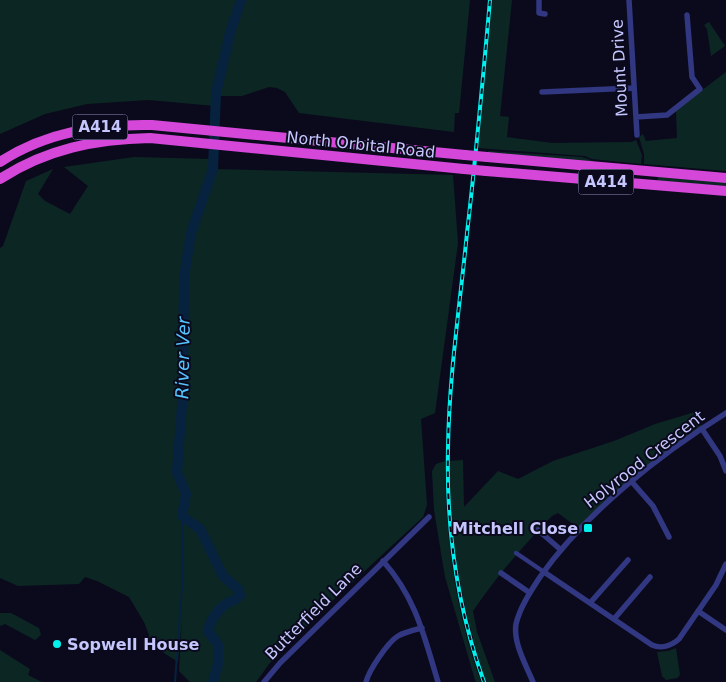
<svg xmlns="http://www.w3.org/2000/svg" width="726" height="682" viewBox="0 0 726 682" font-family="'DejaVu Sans',sans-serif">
  <rect width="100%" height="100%" fill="#0b0a1d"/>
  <path fill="#0c2723" d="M 0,0 L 470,0 L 459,113 L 455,113 L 454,132 L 299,113 L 285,92 L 277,88 L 269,87 L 242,96 L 216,96 L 215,106 L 149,100 L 87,104 L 45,114 L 0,134 Z
    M 492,0 L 512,0 L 500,116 L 509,117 L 507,137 L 552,143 L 632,142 L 636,140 L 642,155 L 641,164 L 592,159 L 585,156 L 478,148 Z
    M 709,22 L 725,46 L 711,56 L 707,29 L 704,25 Z
    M 726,72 L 726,171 L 644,164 L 644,154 L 639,137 L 643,134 L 646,141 L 677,138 L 676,110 Z
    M 488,151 L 582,157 L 596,162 L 488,154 Z
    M 134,157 L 211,159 L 213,169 L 453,175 L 458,243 L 435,413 L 421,419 L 427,505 L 423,517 L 328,605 L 269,664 L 256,682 L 190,682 L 179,671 L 182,620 L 178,662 L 147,642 L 149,635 L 144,622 L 129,597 L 97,581 L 85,577 L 79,584 L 18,586 L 0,578 L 0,248 L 3,246 L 26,181 L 53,169 L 38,194 L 45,201 L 70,214 L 88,186 L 64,167 Z
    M 658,176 L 726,181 L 726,189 L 657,184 Z
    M 695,412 L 702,426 L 632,477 L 578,528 L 558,513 L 552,516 C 523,546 496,577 473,611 L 477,632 L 495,682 L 486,682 C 463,610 448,537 449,461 L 463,460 L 464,507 L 498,471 L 518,479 L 553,461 L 614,441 L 655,424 Z
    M 445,461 C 445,536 455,612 481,682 L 476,682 L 475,680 L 445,577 L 434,510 L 432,471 L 436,464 Z
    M 0,613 L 11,613 L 39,628 L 41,635 L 35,640 L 5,624 L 0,626 Z
    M 676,648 L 680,675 L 677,678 L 666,680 L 662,676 L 657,652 L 668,651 Z
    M 0,650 L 30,669 L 28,675 L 42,682 L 0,682 Z"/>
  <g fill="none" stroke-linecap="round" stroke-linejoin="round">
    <path stroke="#07223f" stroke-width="2" d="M 175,682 L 182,587 L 182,516"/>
    <path stroke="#07223f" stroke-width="10" d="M 213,682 L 218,664 L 218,645 L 208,631 C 210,621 217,610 226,604 C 232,600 236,601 240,595 L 238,589 L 223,576 L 200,529 L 182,516 L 186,494 L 177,472 L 183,391 L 184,277 L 191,233 L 213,169 L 216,93 L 230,33 L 241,0"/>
    <path stroke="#313780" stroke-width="4.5" d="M 516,553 L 544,572"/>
    <path stroke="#313780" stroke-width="5.5" d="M 539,0 L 539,13 L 545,14
      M 629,0 L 637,135
      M 542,92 L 634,88
      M 636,117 L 667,115 L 700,89 L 692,77 L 687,15
      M 702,429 L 720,456 L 726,471
      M 632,482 L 653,506 L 669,537
      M 538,530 L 561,550
      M 383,561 C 416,598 424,636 438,682
      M 544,572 L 652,645 C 661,649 671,646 679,639 L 716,585 L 726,564
      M 501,573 L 530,593
      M 590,603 L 628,560
      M 698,611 L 726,630
      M 614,619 L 650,577
      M 264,682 L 280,663 L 429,517
      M 366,682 C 369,670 388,642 398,636 C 405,632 414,630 422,628
      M 533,682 C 526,665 513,643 516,624 C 520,607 531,591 540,577 C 585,513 660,454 726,413"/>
    <path stroke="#d447d8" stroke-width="10" d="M 487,157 L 726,178
      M 0,162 C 46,132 98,124 152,125 L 465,155
      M 486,171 L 726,191
      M 0,179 C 46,149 96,139 150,138 L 464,169"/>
    <g stroke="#00f1ed" stroke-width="4">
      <path id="rail" d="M 484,682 C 457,607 446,527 448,448 C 449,376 460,304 467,233 C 476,156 483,78 490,0"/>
    </g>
    <use href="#rail" stroke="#0b0a1d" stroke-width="2" stroke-dasharray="5.5" stroke-linecap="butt"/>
    <path stroke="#d447d8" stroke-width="10" d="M 465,155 L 487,157
      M 464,169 L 486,171"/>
  </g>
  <g fill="#00f1ed" stroke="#0b0a1d" stroke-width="2">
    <rect x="583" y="523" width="10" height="10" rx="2.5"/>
    <circle cx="57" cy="644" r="5"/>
  </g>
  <g text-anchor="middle" stroke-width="4" stroke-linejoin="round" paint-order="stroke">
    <g fill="#0b0a1d" stroke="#8e8ebb" stroke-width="1">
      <rect x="72.5" y="114.5" width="55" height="25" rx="4"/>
      <rect x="578.5" y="169.5" width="55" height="25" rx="4"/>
    </g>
    <g font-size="15" font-weight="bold" fill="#c6c6ff">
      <text x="100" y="132">A414</text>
      <text x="606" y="187">A414</text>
    </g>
    <g font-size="16" fill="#c6c6ff" stroke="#0b0a1d">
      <text transform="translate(619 68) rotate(-93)" y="6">Mount Drive</text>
      <text transform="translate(361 144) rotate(6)" y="6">North Orbital Road</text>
      <text transform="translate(644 459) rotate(-38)" y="6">Holyrood Crescent</text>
      <text transform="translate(313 611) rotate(-45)" y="6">Butterfield Lane</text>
    </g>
    <g font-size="16" font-weight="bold" fill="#c6c6ff" stroke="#0b0a1d" text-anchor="end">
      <text x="578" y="534">Mitchell Close</text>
      <text x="67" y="650" text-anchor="start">Sopwell House</text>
    </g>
    <g font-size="18" font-style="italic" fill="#54c3ff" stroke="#0b0a1d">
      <text transform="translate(183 358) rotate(-89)" y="6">River Ver</text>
    </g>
  </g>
</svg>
